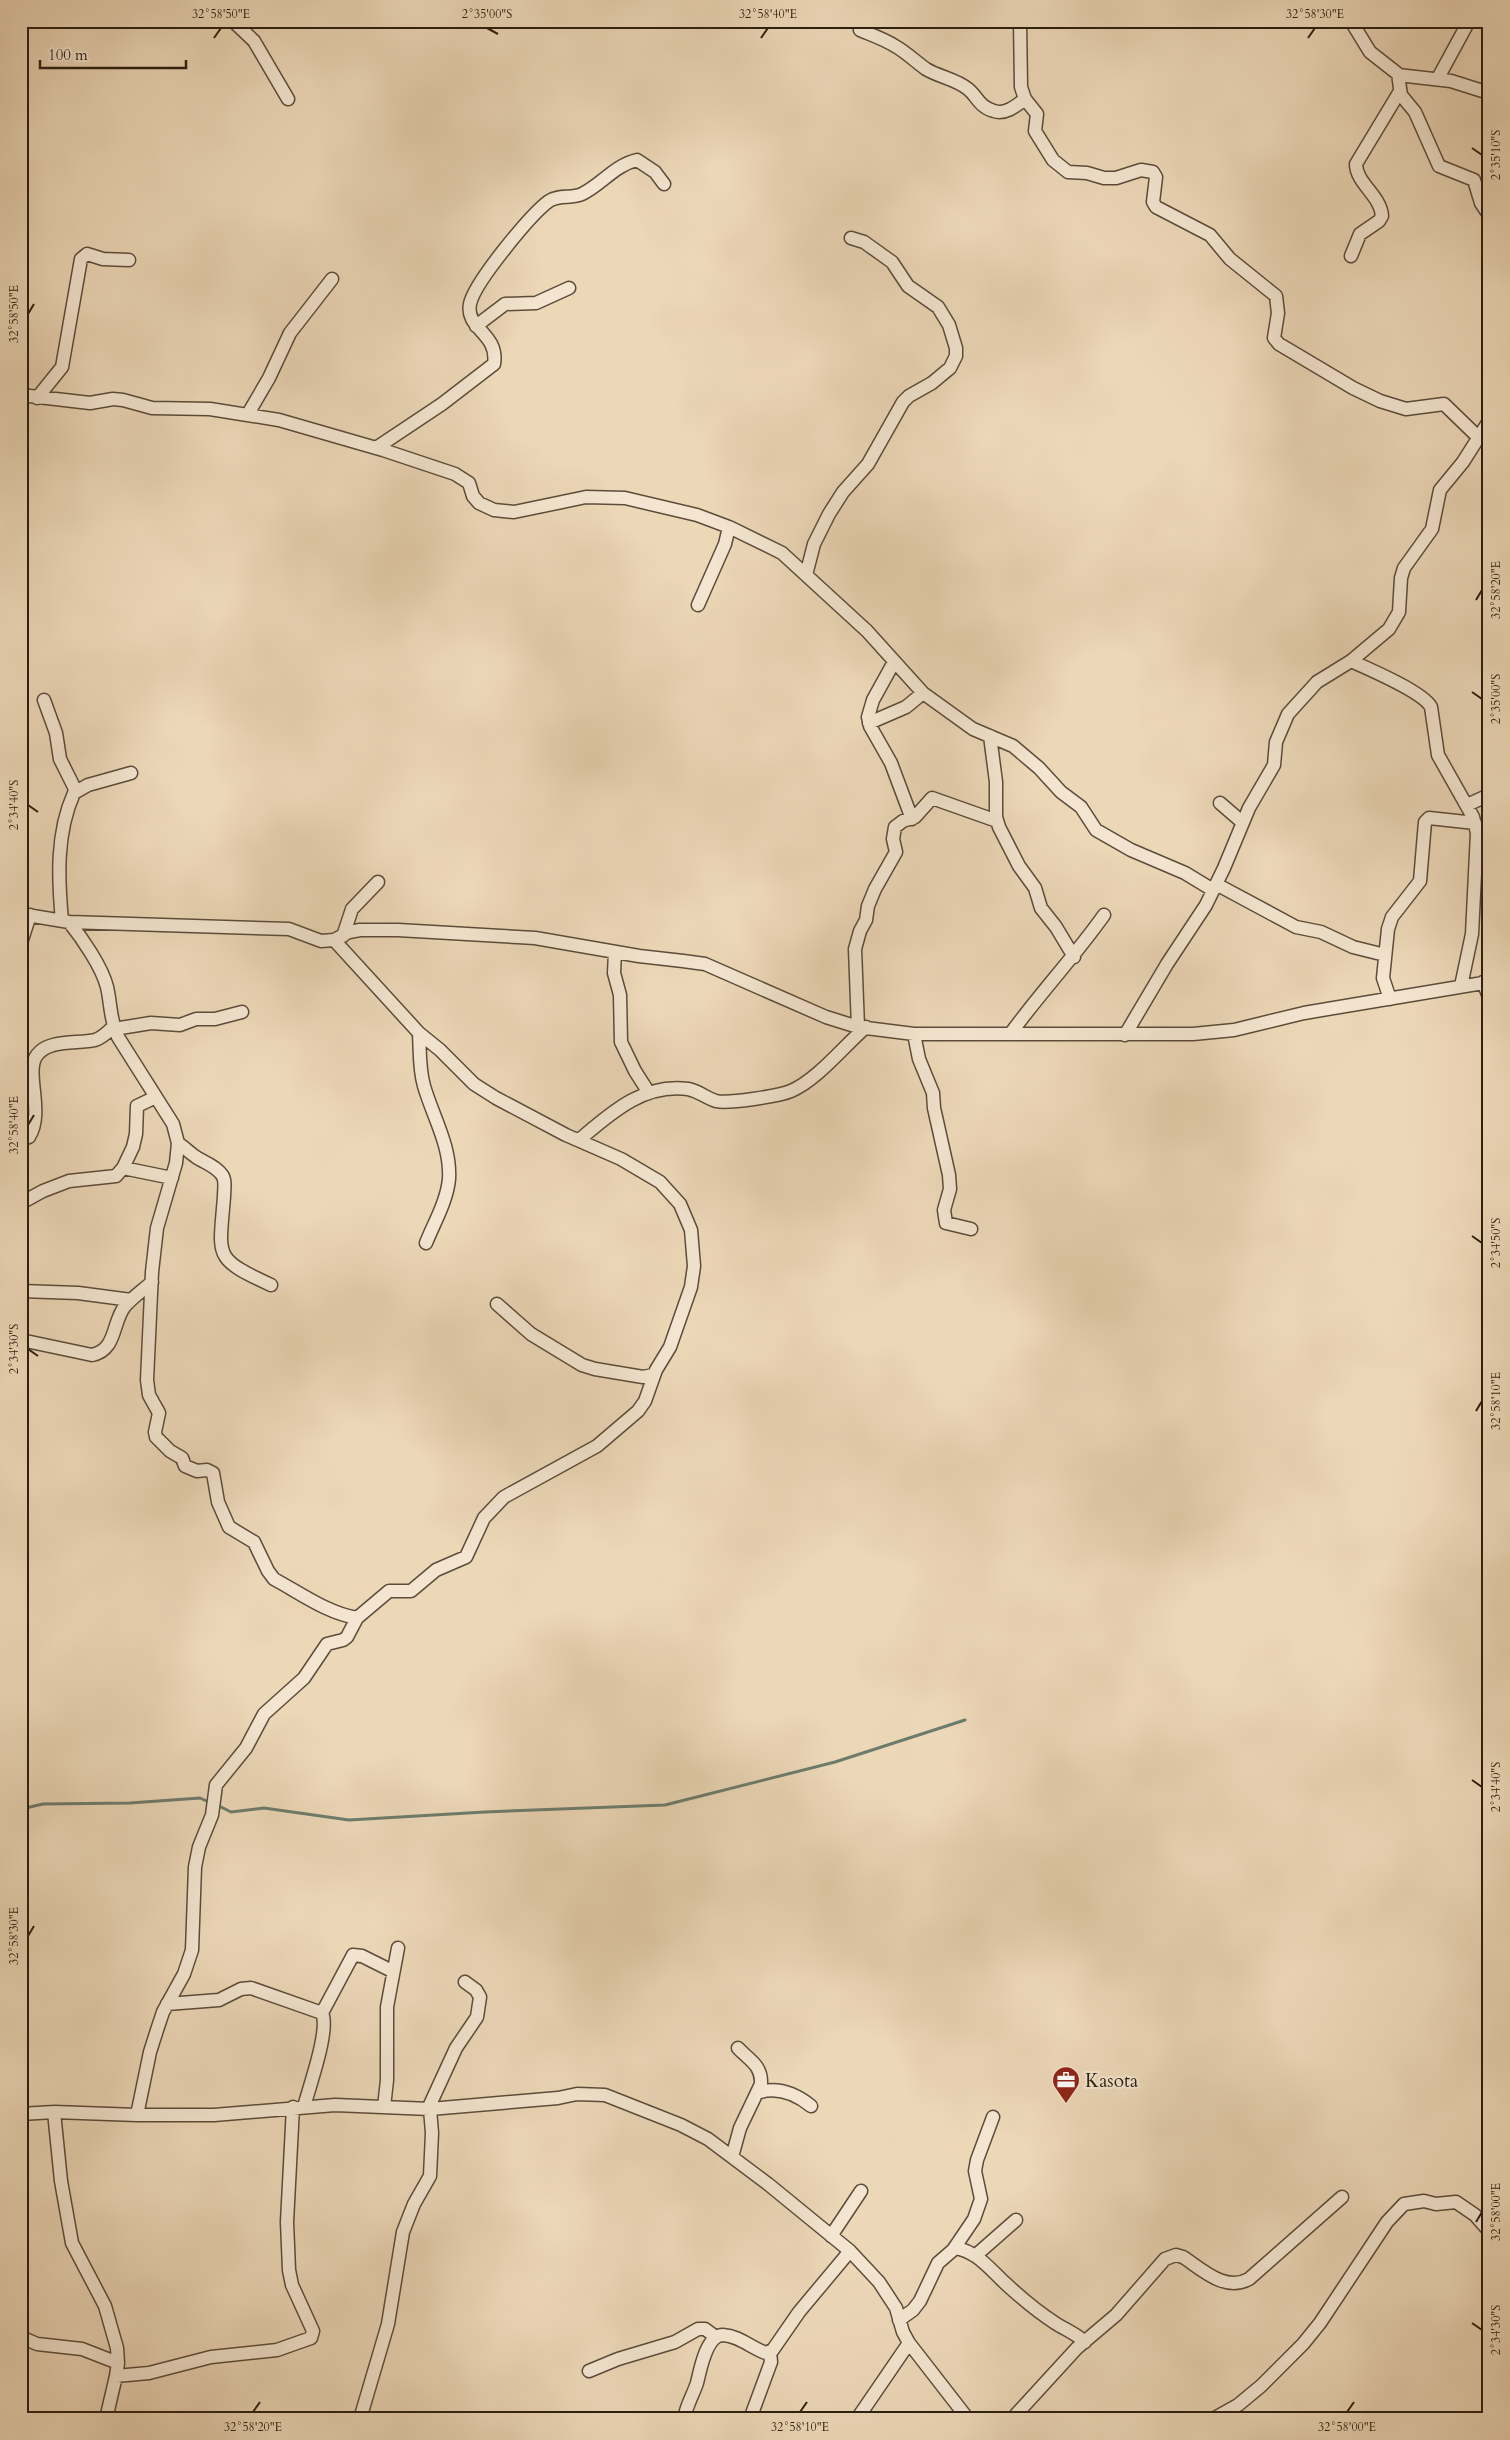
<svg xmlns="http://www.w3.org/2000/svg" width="1510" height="2440" viewBox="0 0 1510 2440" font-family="Cardo,serif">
  <rect width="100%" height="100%" fill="#ecd7b7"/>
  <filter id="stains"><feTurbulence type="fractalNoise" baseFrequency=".004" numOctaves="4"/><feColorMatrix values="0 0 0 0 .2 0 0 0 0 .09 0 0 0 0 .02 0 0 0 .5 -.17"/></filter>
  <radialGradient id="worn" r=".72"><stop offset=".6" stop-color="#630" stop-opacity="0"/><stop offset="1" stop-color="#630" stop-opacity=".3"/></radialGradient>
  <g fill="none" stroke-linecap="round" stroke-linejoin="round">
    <path stroke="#6d7c6d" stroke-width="3" d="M 217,1805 L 231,1812 L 264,1808 L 349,1820 L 485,1812 L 665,1805 L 835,1762 L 965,1720
      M 21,1809 L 43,1804 L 130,1803 L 200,1798 L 211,1803"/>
    <g stroke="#5c4c3a" stroke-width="15">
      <path id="minor" d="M 233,21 L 254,41 L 288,99
        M 1020,21 L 1021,87 L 1025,99 L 1037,114 L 1035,131 L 1053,160 L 1068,172 L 1087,173 L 1104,178 L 1116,178 L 1141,170 L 1153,172 L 1156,177 L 1153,202 L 1156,207 L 1210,235 L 1230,259 L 1276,296 L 1278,313 L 1274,338 L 1279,344 L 1353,388 L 1380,401 L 1406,409 L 1444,404 L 1478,437
        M 1351,21 L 1370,52 L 1398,74 L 1401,95 L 1415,112 L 1439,166 L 1474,180 L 1481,203 L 1489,215
        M 860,30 C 872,35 884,39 895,46 C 906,52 916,62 926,69 C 939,77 956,79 968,89 C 977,96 979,107 994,111 C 1005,115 1016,106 1025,99
        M 1398,75 L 1451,81 L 1489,93
        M 1438,78 L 1469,21
        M 1351,256 L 1360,234 L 1379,221 L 1382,216 C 1381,196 1356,183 1356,164 L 1400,91
        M 476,326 L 505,304 L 536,303 L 569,288
        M 21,395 L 90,403 L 113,399 L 123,400 L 152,408 L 210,409 L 279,420 L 383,450 L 455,474 L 469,483 L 473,496 L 479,503 L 494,510 L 514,512 L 586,497 L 625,498 L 697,515 L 729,527 L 782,553 L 867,631 L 923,693 L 973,729 L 1013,746 L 1039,768 L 1061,792 L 1081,807 L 1096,830 L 1131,850 L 1185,873 L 1213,890
        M 37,398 L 62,367 L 81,259 L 87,254 L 103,259 L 129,260
        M 248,414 L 269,378 L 290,333 L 332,279
        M 376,448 L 442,404 L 494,364 C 499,333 465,329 470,304 C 474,283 531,214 549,201 C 559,194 572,199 582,194 C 602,184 615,165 637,160 L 655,172 L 664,184
        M 806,575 L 814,544 L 829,514 L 843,492 L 868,464 L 903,402 L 909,396 L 932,383 L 950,368 L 956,356 L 956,348 L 949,325 L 938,307 L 908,286 L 892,262 L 864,242 L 851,238
        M 698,605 L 725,544 L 729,527
        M 1351,661 C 1369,669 1423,692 1431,707 L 1438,755 L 1473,817 L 1477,833 L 1472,934 L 1461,986
        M 894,662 L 873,700 L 868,717 L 870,726 L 891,763 L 912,819
        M 44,700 L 56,733 L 60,759 L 76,791
        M 869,723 L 906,707 L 923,693
        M 990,736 L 996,782 L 996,817 L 999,827 L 1019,866 L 1035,888 L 1041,908 L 1056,927 L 1074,957
        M 1220,803 L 1242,822
        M 1467,805 L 1489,795
        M 1216,884 L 1296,927 L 1321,932 L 1353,947 L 1385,955
        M 21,914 L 69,922 L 289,929 L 321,941 L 334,940 L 349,932 L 360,930 L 398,930 L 535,938 L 639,956 L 683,961 L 705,964 L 826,1017 L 858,1027 L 914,1034 L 1193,1034 L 1234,1030 L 1304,1013 L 1489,982
        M 62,921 C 58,878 56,833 74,793 L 88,785 L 131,773
        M 69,922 C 82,938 102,967 107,987 C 111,1004 110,1021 118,1037 L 173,1124 L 178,1143 L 176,1163 L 157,1228 L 152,1272 L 147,1380 L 149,1395 L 159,1413 L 155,1432 L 156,1437 L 170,1451 L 182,1458 L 185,1466 L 197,1471 L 207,1470 L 213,1473 L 218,1502 L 229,1527 L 254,1542 L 268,1571 L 274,1579 C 300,1593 327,1613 357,1618
        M 343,936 L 352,909 L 378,882
        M 21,943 L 30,915
        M 615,952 L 614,973 L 620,995 L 621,1042 L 635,1071 L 649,1093
        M 1483,982 L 1489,997
        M 1390,999 L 1383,978 L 1388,929 L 1392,917 L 1420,881 L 1425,822 L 1429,818 L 1475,823
        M 858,1027 L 855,949 L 860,931 L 866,920 L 868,906 L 875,889 L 896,852 L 893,839 L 895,827 L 903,821 L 915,817 L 932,798 L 997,821
        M 114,1029 L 151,1023 L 180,1025 L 196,1019 L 215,1019 L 242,1012
        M 419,1033 C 420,1051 419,1069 424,1086 C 433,1117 451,1146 449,1179 C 447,1201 434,1223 426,1243
        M 1011,1033 C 1041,992 1075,956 1104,915
        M 914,1034 L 919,1059 L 933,1093 L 934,1108 L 949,1175 L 950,1189 L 944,1210 L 946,1223 L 971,1229
        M 1125,1035 L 1167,964 L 1206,905 L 1224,868 L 1249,808 L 1274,765 L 1276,742 L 1288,714 L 1317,682 L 1351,661 L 1389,629 L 1399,612 L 1401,578 L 1404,568 L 1432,529 L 1440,490 L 1463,462 L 1489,421
        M 21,1140 L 29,1137 C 45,1112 24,1072 37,1055 C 49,1039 77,1044 95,1040 C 102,1038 108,1032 113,1027
        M 579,1140 C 611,1113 643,1083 688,1089 C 699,1091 706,1098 716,1101 C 728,1104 779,1096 791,1091 C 817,1080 844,1046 866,1027
        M 178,1143 C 184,1147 190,1153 196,1157 C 205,1163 216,1166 222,1175 C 226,1180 224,1190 224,1197 C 219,1258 213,1258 271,1285
        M 123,1168 L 133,1147 L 136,1134 L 137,1106 L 156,1097
        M 21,1203 L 43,1191 L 69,1181 L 116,1176 L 123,1168 L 172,1178
        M 21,1291 L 78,1293 L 131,1300
        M 497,1304 L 531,1334 L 582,1365 L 595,1369 L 643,1377 L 653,1375
        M 21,1340 L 92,1355 C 117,1350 112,1322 125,1306 C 133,1297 143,1290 152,1282
        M 167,2004 L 219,2000 L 241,1989 L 251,1988 L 322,2013 C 330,2030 309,2087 304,2107
        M 322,2013 L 353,1955 L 362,1956 L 392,1971
        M 757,2093 C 777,2086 796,2094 811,2106
        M 384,2107 L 387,2080 L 387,2007 L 398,1948
        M 428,2109 L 456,2048 L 477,2017 L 480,1997 L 476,1990 L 465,1982
        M 54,2112 L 61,2181 L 72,2243 L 105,2306 L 117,2348 L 118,2363 L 116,2376 L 106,2419
        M 21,2114 L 54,2112 L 137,2115 L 214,2115 L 335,2105 L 430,2109 L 558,2098 L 577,2094 L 605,2095 L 681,2125 L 708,2139 L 768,2184 L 850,2251 L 879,2282 L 896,2308 L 903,2332 L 909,2343 L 968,2419
        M 137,2115 L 150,2052 L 157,2030 L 163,2012 L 184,1974 L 192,1950 L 195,1867 L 199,1847 L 212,1815 L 216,1785 L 246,1748 L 264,1714 L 304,1678 L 327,1644 L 343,1640 L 347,1637 L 357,1618 L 389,1591 L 411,1591 L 436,1570 L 466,1557 L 484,1518 L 504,1497 L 597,1446 L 638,1411 L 645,1401 L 656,1370 L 670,1347 L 691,1287 L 694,1266 L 691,1230 L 680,1204 L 660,1182 L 621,1159 L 566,1135 L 496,1098 L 474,1084 L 440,1050 L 419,1033 L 334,940
        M 732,2157 L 740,2128 L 761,2084 C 762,2065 749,2060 738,2048
        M 831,2236 L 861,2191
        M 955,2248 C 976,2251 989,2268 1004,2282 C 1020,2297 1038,2312 1055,2323 C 1066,2330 1075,2333 1085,2342
        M 975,2256 L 1016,2220
        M 899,2320 L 913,2310 L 920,2301 L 938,2263 L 953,2250 L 974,2219 L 981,2199 L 975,2171 L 977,2160 L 993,2117
        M 21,2337 L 37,2344 L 82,2349 L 118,2363
        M 589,2371 L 618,2359 L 675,2342 L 698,2329 L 705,2329 L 716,2337
        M 116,2376 L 149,2373 L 211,2357 L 277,2350 L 311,2338 L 313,2331 L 292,2285 L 289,2270 L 287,2222 L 293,2107
        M 360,2419 L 388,2324 L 403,2232 L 414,2204 L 430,2176 L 432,2133 L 430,2109
        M 684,2419 C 686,2406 693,2395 697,2383 C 700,2371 706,2335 723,2335 C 740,2336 751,2348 766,2353 L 772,2351 L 799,2312 L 850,2251
        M 750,2419 L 771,2362 L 770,2351
        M 857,2419 L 909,2343
        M 1012,2419 L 1077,2348 L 1116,2315 L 1165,2259 L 1176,2255 L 1183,2257 C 1203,2270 1225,2292 1249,2279 L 1342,2197
        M 1213,2419 L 1238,2405 L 1261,2386 L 1303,2344 L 1320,2323 L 1387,2222 L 1404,2204 L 1424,2201 L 1436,2204 L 1456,2202 L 1475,2215 L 1489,2231"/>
    </g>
    <use href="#minor" stroke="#f3e5d0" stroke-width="12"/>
  </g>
  <path fill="none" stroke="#2c1e10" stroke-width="2" d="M 487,28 L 498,34M 214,38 L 221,28M 761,38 L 768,28M 1308,38 L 1315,28M 1472,148 L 1482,155M 28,314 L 34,304M 1476,600 L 1482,590M 1472,692 L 1482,699M 28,805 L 38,812M 28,1125 L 34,1115M 1472,1236 L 1482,1243M 28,1349 L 38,1356M 1476,1411 L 1482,1401M 1472,1780 L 1482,1787M 28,1936 L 34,1926M 1476,2222 L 1482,2212M 1472,2323 L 1482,2330M 253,2412 L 260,2402M 800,2412 L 807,2402M 1347,2412 L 1354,2402"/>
  <defs>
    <g id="office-pin" transform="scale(1.4375)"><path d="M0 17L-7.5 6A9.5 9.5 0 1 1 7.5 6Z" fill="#8f2418" stroke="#f3e5d0"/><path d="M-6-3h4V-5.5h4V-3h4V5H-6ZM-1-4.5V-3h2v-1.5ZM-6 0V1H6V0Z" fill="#fff"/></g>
  </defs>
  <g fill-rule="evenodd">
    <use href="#office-pin" x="1066" y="2080"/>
  </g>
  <g text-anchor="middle" stroke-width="4" stroke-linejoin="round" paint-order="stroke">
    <g font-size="19" fill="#2c1e10" stroke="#f3e5d0" text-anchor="start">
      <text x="1085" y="2087">Kasota</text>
    </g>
  </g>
  <rect width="1510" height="2440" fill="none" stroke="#ecd7b7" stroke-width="55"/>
  <path d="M40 60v8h146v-8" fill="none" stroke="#2c1e10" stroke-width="2.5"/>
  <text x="48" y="60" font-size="15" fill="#2c1e10" stroke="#f3e5d0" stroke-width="4" paint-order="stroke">100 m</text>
  <rect x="28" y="28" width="1454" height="2384" fill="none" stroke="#2c1e10" stroke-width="2"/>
  <g font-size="12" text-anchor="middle" fill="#2c1e10">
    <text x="221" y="18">32°58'50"E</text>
    <text x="487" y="18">2°35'00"S</text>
    <text x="768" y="18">32°58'40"E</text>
    <text x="1315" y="18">32°58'30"E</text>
    <text transform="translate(1496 155) rotate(-90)" y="4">2°35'10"S</text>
    <text transform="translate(14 314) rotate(-90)" y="4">32°58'50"E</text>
    <text transform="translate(1496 590) rotate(-90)" y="4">32°58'20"E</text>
    <text transform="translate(1496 699) rotate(-90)" y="4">2°35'00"S</text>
    <text transform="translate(14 805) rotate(-90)" y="4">2°34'40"S</text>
    <text transform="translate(14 1125) rotate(-90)" y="4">32°58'40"E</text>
    <text transform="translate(1496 1243) rotate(-90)" y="4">2°34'50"S</text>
    <text transform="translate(14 1349) rotate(-90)" y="4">2°34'30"S</text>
    <text transform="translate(1496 1401) rotate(-90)" y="4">32°58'10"E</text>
    <text transform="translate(1496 1787) rotate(-90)" y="4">2°34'40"S</text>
    <text transform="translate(14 1936) rotate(-90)" y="4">32°58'30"E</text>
    <text transform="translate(1496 2212) rotate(-90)" y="4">32°58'00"E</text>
    <text transform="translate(1496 2330) rotate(-90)" y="4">2°34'30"S</text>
    <text x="253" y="2431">32°58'20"E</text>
    <text x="800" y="2431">32°58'10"E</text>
    <text x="1347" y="2431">32°58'00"E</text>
  </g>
  <rect width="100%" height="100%" filter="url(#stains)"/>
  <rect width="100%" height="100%" fill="url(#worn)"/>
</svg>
